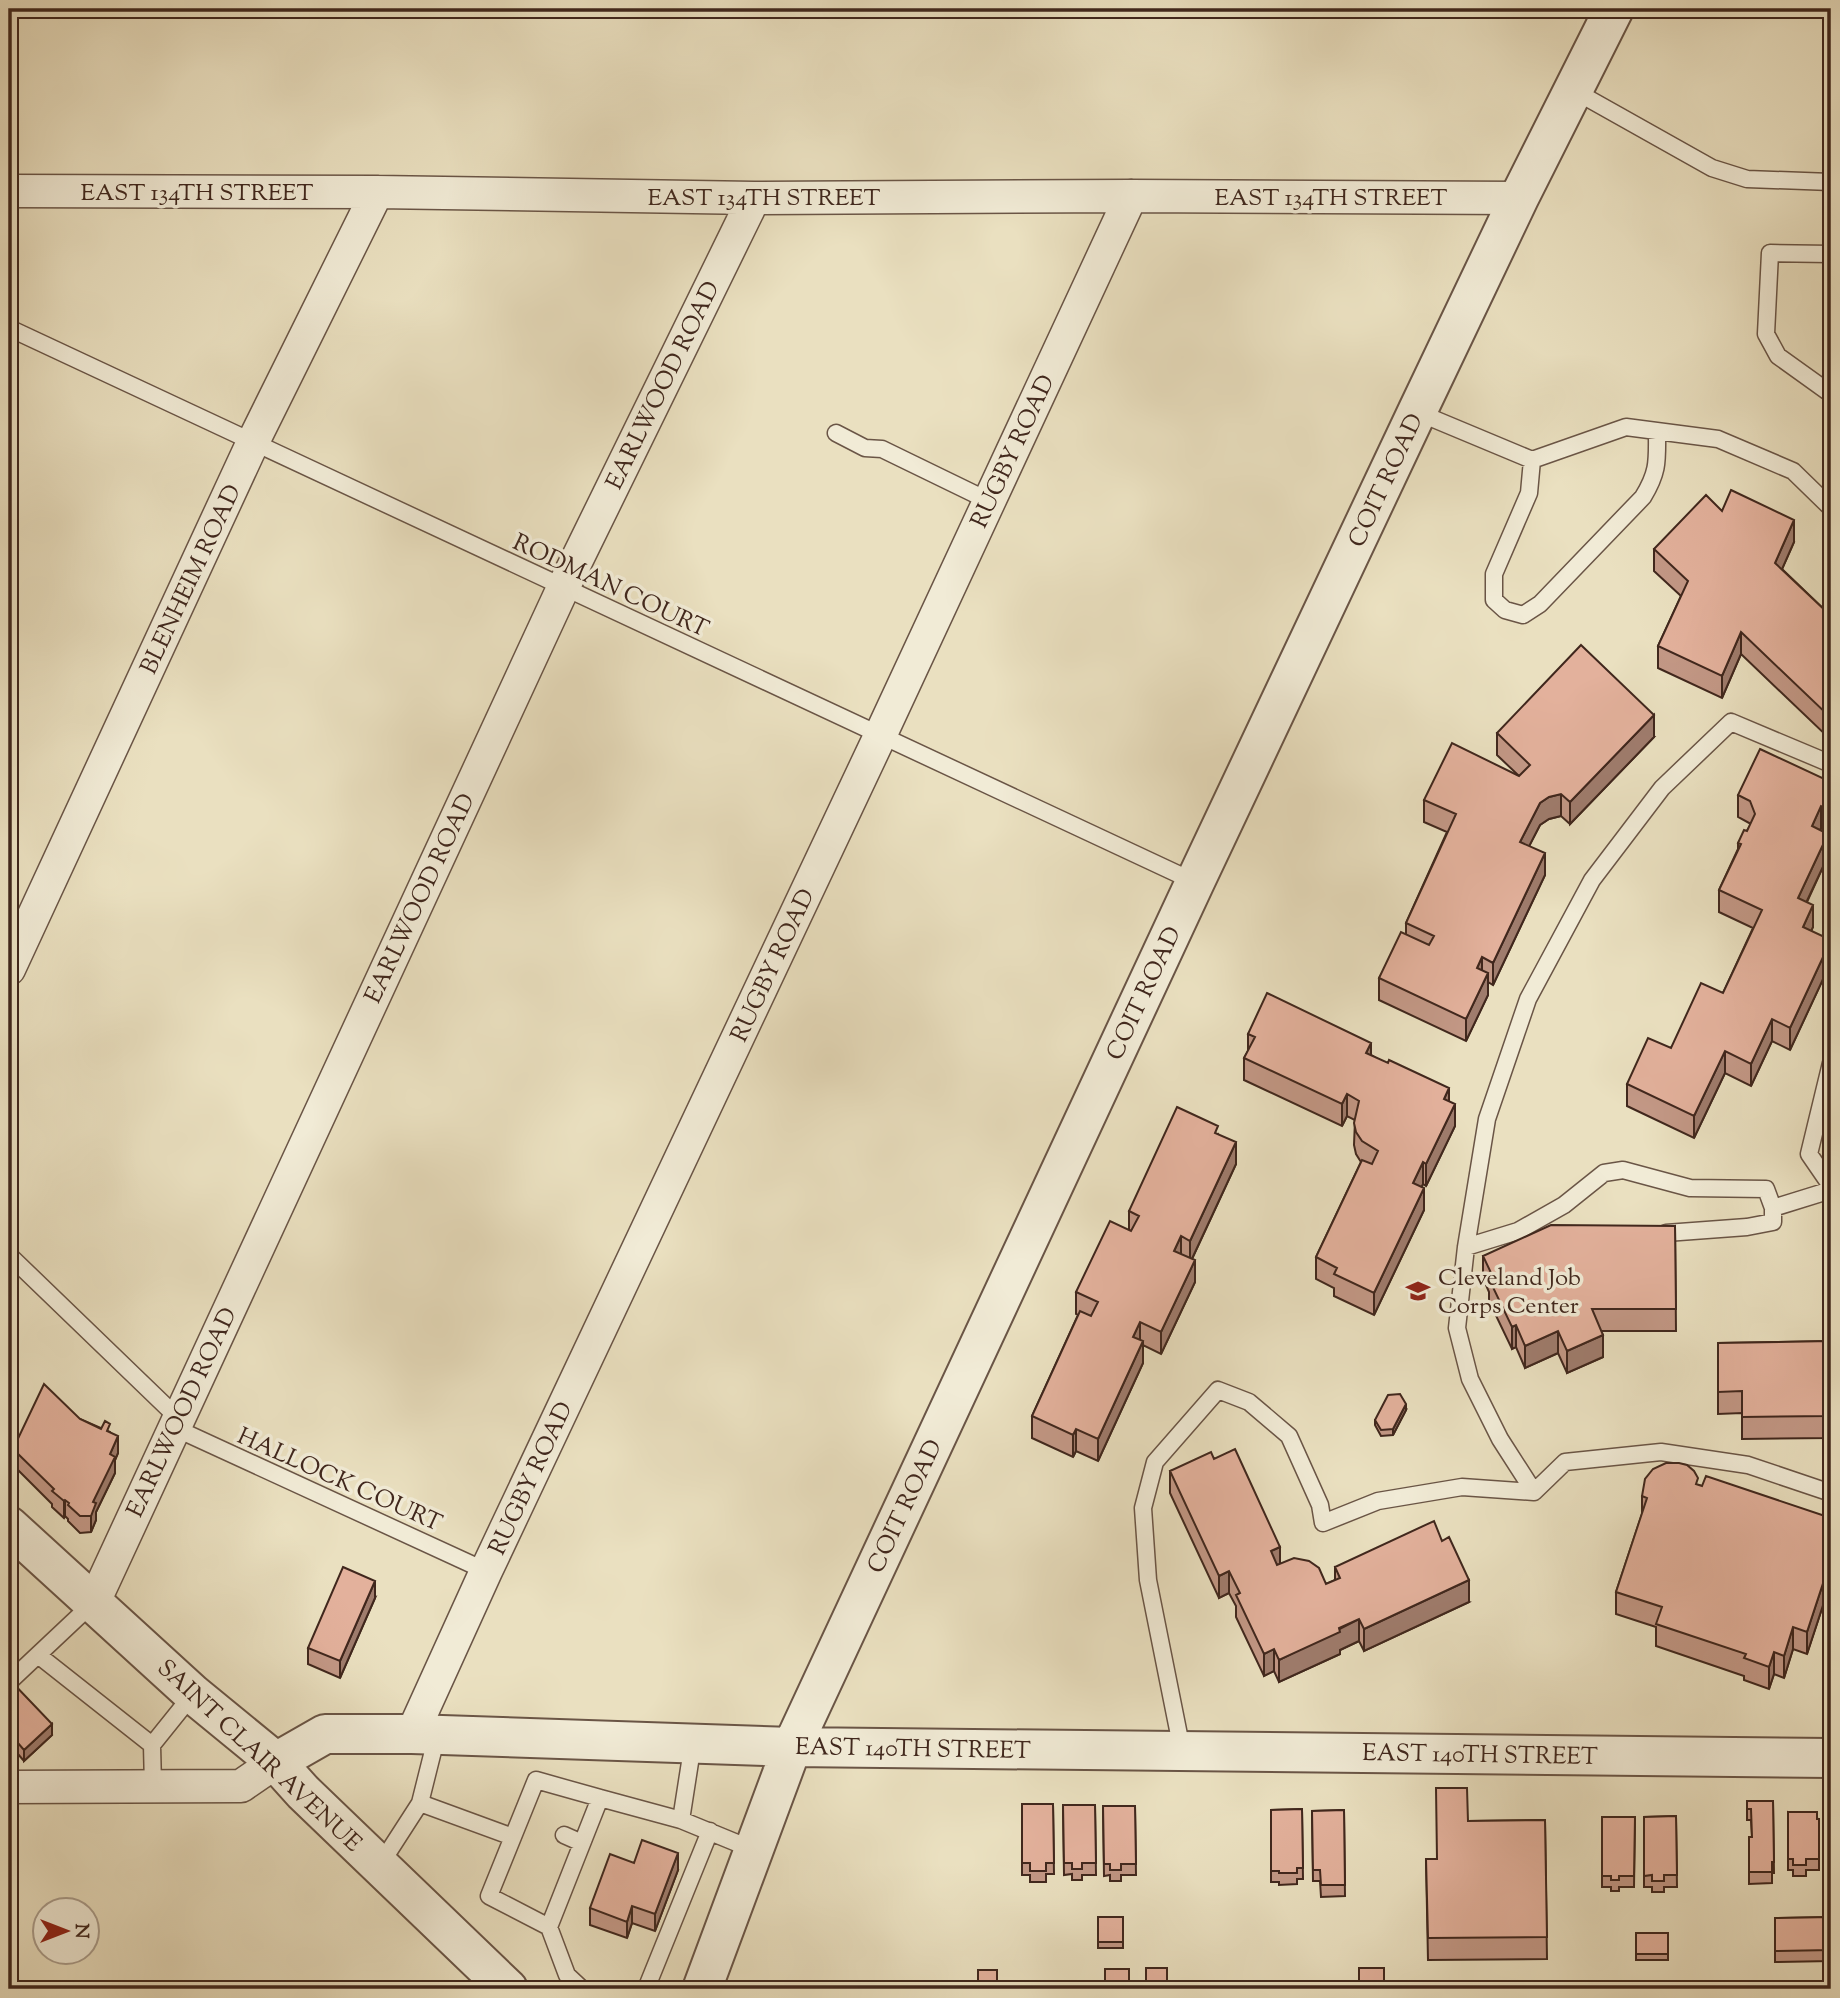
<svg xmlns="http://www.w3.org/2000/svg" width="1840" height="1998" viewBox="0 0 1840 1998" font-family="'Sorts Mill Goudy',serif">
  <rect width="100%" height="100%" fill="#eae0c0"/>
  <filter id="stains"><feTurbulence type="fractalNoise" baseFrequency=".00286" numOctaves="4"/><feColorMatrix values="0 0 0 0 .2 0 0 0 0 .09 0 0 0 0 .02 0 0 0 .5 -.17"/></filter>
  <radialGradient id="worn" r=".72"><stop offset=".6" stop-color="#630" stop-opacity="0"/><stop offset="1" stop-color="#630" stop-opacity=".3"/></radialGradient>
  <g fill="none" stroke-linecap="round" stroke-linejoin="round">
    <g stroke="#6a5546" stroke-width="19">
      <path id="service" d="M 1573,90 L 1712,168 L 1747,179 L 1831,182
        M 1831,254 L 1770,253 L 1766,334 L 1778,356 L 1831,394
        M 9,328 L 1195,882
        M 1417,412 L 1532,460 L 1626,427 L 1718,439 L 1793,471 L 1831,508
        M 836,433 L 865,448 L 882,449 L 989,501
        M 1532,460 L 1529,493 L 1494,574 L 1494,600 L 1505,610 L 1523,615 L 1540,604 L 1643,497 C 1659,471 1657,460 1657,431
        M 1831,1063 L 1809,1154 L 1831,1186
        M 1666,1233 L 1747,1227 L 1773,1222 L 1773,1208
        M 1466,1247 L 1518,1231 L 1564,1205 L 1604,1173 L 1623,1170 L 1690,1188 L 1766,1189 L 1773,1208 L 1831,1190
        M 9,1255 L 178,1418
        M 175,1428 L 486,1571
        M 1534,1492 L 1500,1439 L 1470,1379 L 1457,1328 L 1466,1247 L 1487,1119 L 1528,999 L 1592,880 L 1662,788 L 1731,722 L 1831,764
        M 38,1655 L 152,1745 L 193,1694
        M 9,1682 L 94,1602
        M 693,1743 L 681,1820 L 754,1850
        M 152,1745 L 153,1786
        M 1182,1750 L 1148,1580 L 1143,1508 L 1155,1462 L 1218,1390 L 1249,1402 L 1289,1436 L 1320,1505 L 1323,1523 L 1378,1501 L 1462,1487 L 1534,1492 L 1565,1462 L 1661,1452 L 1748,1465 L 1831,1493
        M 420,1803 L 513,1837
        M 564,1835 L 582,1843
        M 380,1865 L 420,1803 L 437,1735
        M 549,1927 L 489,1896 L 536,1780 L 600,1798
        M 582,1989 L 567,1975 L 549,1927 L 600,1798 L 681,1820
        M 646,1989 L 710,1831"/>
    </g>
    <g stroke="#6a5546" stroke-width="35">
      <path id="minor" d="M 9,191 L 377,192 L 754,198 L 1131,196 L 1519,198
        M 9,969 L 253,442 L 377,192
        M 94,1602 L 563,588 L 754,198
        M 412,1734 L 486,1571 L 880,736 L 1131,196
        M 9,1787 L 241,1786 L 276,1762"/>
    </g>
    <g stroke="#6a5546" stroke-width="42">
      <path id="tertiary" d="M 9,1526 L 193,1694 L 276,1762 L 303,1792 L 508,1989
        M 276,1762 L 325,1734 L 412,1734 L 792,1747 L 1831,1758
        M 702,1989 L 792,1747 L 1195,882 L 1417,412 L 1519,198 L 1614,9"/>
    </g>
    <use href="#service" stroke="#f1ebd6" stroke-width="16"/>
    <use href="#minor" stroke="#f1ebd6" stroke-width="32"/>
    <use href="#tertiary" stroke="#f1ebd6" stroke-width="38"/>
  </g>
  <path fill="#c39886" stroke="#40271d" stroke-width="2" d="M 1722,511 L 1794,542 L 1782,569 L 1831,616 L 1831,740 L 1741,654 L 1722,698 L 1658,668 L 1658,646 L 1681,596 L 1654,571 L 1654,549 Z
    M 1497,733 L 1654,737 L 1570,824 L 1561,816 L 1549,819 L 1540,825 L 1529,846 L 1545,875 L 1493,985 L 1488,982 L 1488,995 L 1466,1041 L 1379,1000 L 1379,978 L 1406,934 L 1406,923 L 1447,832 L 1424,822 L 1424,800 L 1518,775 L 1497,755 Z
    M 1831,782 L 1831,833 L 1821,828 L 1820,830 L 1828,856 L 1807,902 L 1813,927 L 1811,930 L 1831,962 L 1790,1050 L 1772,1041 L 1751,1086 L 1725,1073 L 1694,1138 L 1627,1106 L 1627,1084 L 1671,1048 L 1723,993 L 1753,928 L 1719,912 L 1719,890 L 1738,849 L 1738,843 L 1747,831 L 1751,824 L 1738,817 L 1738,795 Z
    M 1248,1034 L 1371,1055 L 1449,1102 L 1455,1126 L 1426,1186 L 1423,1184 L 1421,1187 L 1424,1210 L 1374,1315 L 1334,1296 L 1334,1288 L 1316,1279 L 1316,1257 L 1361,1162 L 1356,1154 L 1354,1145 L 1355,1120 L 1347,1116 L 1342,1126 L 1244,1080 L 1244,1058 L 1248,1051 Z
    M 1218,1134 L 1236,1164 L 1192,1259 L 1195,1282 L 1161,1354 L 1143,1345 L 1143,1363 L 1098,1461 L 1076,1451 L 1073,1457 L 1032,1438 L 1032,1416 L 1078,1315 L 1076,1314 L 1076,1292 L 1129,1230 L 1129,1211 Z
    M 1675,1226 L 1676,1331 L 1601,1331 L 1603,1357 L 1567,1373 L 1558,1353 L 1525,1368 L 1516,1347 L 1512,1349 L 1489,1301 L 1489,1292 L 1483,1278 L 1483,1256 Z
    M 1831,1341 L 1831,1438 L 1742,1439 L 1742,1413 L 1718,1414 L 1718,1343 Z
    M 1406,1410 L 1393,1435 L 1381,1436 L 1375,1425 L 1375,1420 Z
    M 80,1419 L 110,1432 L 118,1453 L 115,1460 L 115,1473 L 96,1512 L 96,1520 L 91,1532 L 80,1533 L 68,1521 L 68,1519 L 65,1516 L 64,1518 L 52,1507 L 52,1504 L 13,1465 L 13,1449 Z
    M 1214,1459 L 1280,1564 L 1326,1584 L 1335,1580 L 1335,1567 L 1469,1602 L 1364,1651 L 1359,1641 L 1340,1650 L 1340,1654 L 1279,1682 L 1274,1671 L 1264,1676 L 1236,1617 L 1236,1606 L 1229,1593 L 1219,1598 L 1170,1493 L 1170,1471 Z
    M 1698,1485 L 1831,1518 L 1831,1581 L 1807,1654 L 1793,1649 L 1784,1678 L 1774,1674 L 1769,1689 L 1744,1680 L 1744,1676 L 1656,1646 L 1656,1627 L 1616,1614 L 1616,1592 L 1642,1514 L 1642,1496 Z
    M 375,1598 L 340,1678 L 308,1664 L 308,1648 Z
    M 9,1679 L 52,1735 L 24,1761 L 11,1746 L 9,1748 Z
    M 1747,1801 L 1773,1801 L 1774,1873 L 1772,1873 L 1772,1883 L 1749,1884 L 1749,1837 L 1752,1837 L 1751,1820 L 1747,1820 Z
    M 1022,1804 L 1053,1804 L 1054,1874 L 1046,1874 L 1046,1882 L 1030,1882 L 1030,1875 L 1022,1875 Z
    M 1063,1805 L 1095,1805 L 1096,1875 L 1082,1875 L 1082,1880 L 1072,1880 L 1072,1874 L 1064,1875 Z
    M 1103,1806 L 1135,1806 L 1136,1875 L 1121,1875 L 1121,1881 L 1110,1881 L 1110,1875 L 1104,1876 Z
    M 1302,1809 L 1303,1879 L 1297,1879 L 1297,1884 L 1279,1885 L 1279,1882 L 1271,1882 L 1271,1810 Z
    M 1344,1810 L 1345,1896 L 1321,1897 L 1320,1881 L 1313,1881 L 1312,1811 Z
    M 1788,1812 L 1819,1819 L 1819,1870 L 1806,1870 L 1806,1876 L 1793,1876 L 1793,1870 L 1788,1870 Z
    M 1676,1816 L 1677,1887 L 1664,1887 L 1664,1892 L 1652,1892 L 1652,1887 L 1644,1887 L 1644,1817 Z
    M 1602,1817 L 1635,1817 L 1634,1887 L 1619,1887 L 1619,1891 L 1611,1891 L 1611,1887 L 1602,1887 Z
    M 1545,1820 L 1547,1959 L 1428,1960 L 1426,1859 L 1437,1859 L 1468,1821 Z
    M 634,1863 L 678,1870 L 655,1931 L 632,1923 L 627,1938 L 590,1925 L 590,1908 Z
    M 1098,1917 L 1123,1917 L 1123,1948 L 1098,1948 Z
    M 1831,1917 L 1831,1961 L 1775,1962 L 1775,1918 Z
    M 1636,1933 L 1668,1933 L 1668,1960 L 1636,1960 Z"/>
  <path fill="#9f7c6d" stroke="#40271d" stroke-width="2" d="M 1794,520 L 1794,542 L 1775,585 L 1775,563 Z
    M 1741,632 L 1741,654 L 1722,698 L 1722,676 Z
    M 1654,715 L 1654,737 L 1570,824 L 1570,802 Z
    M 1561,794 L 1561,816 L 1549,819 L 1540,825 L 1520,864 L 1520,842 L 1540,803 L 1549,797 Z
    M 1821,806 L 1821,828 L 1812,848 L 1812,826 Z
    M 1828,834 L 1828,856 L 1798,920 L 1798,898 Z
    M 1545,853 L 1545,875 L 1493,985 L 1493,963 Z
    M 1813,905 L 1813,927 L 1803,949 L 1803,927 Z
    M 1831,940 L 1831,962 L 1790,1050 L 1790,1028 Z
    M 1482,957 L 1482,979 L 1477,968 Z
    M 1488,973 L 1488,995 L 1466,1041 L 1466,1019 Z
    M 1772,1019 L 1772,1041 L 1751,1086 L 1751,1064 Z
    M 1371,1043 L 1371,1065 L 1366,1053 Z
    M 1725,1051 L 1725,1073 L 1694,1138 L 1694,1116 Z
    M 1449,1088 L 1449,1110 L 1444,1099 Z
    M 1347,1094 L 1347,1116 L 1342,1126 L 1342,1104 Z
    M 1455,1104 L 1455,1126 L 1426,1186 L 1426,1164 Z
    M 1236,1142 L 1236,1164 L 1190,1263 L 1190,1241 Z
    M 1423,1162 L 1423,1184 L 1413,1205 L 1413,1183 Z
    M 1424,1188 L 1424,1210 L 1374,1315 L 1374,1293 Z
    M 1181,1236 L 1181,1258 L 1174,1251 Z
    M 1195,1260 L 1195,1282 L 1161,1354 L 1161,1332 Z
    M 1140,1322 L 1140,1344 L 1133,1337 Z
    M 1516,1325 L 1516,1347 L 1512,1349 L 1512,1327 Z
    M 1558,1331 L 1558,1353 L 1525,1368 L 1525,1346 Z
    M 1603,1335 L 1603,1357 L 1567,1373 L 1567,1351 Z
    M 1143,1341 L 1143,1363 L 1098,1461 L 1098,1439 Z
    M 1406,1404 L 1406,1410 L 1393,1435 L 1393,1429 Z
    M 1076,1429 L 1076,1451 L 1073,1457 L 1073,1435 Z
    M 118,1436 L 118,1453 L 115,1460 L 115,1473 L 96,1512 L 96,1520 L 91,1532 L 91,1516 L 93,1502 L 110,1454 Z
    M 65,1500 L 65,1516 L 64,1518 L 64,1501 Z
    M 1280,1547 L 1280,1569 L 1271,1573 L 1271,1551 Z
    M 1831,1559 L 1831,1581 L 1807,1654 L 1807,1632 Z
    M 1229,1571 L 1229,1593 L 1219,1598 L 1219,1576 Z
    M 1469,1580 L 1469,1602 L 1364,1651 L 1364,1629 Z
    M 375,1581 L 375,1598 L 340,1678 L 340,1661 Z
    M 1359,1619 L 1359,1641 L 1340,1650 L 1340,1654 L 1279,1682 L 1279,1660 Z
    M 1793,1627 L 1793,1649 L 1784,1678 L 1784,1656 Z
    M 1274,1649 L 1274,1671 L 1264,1676 L 1264,1654 Z
    M 1774,1652 L 1774,1674 L 1769,1689 L 1769,1667 Z
    M 52,1724 L 52,1735 L 24,1761 L 24,1750 Z
    M 11,1735 L 11,1746 L 9,1748 L 9,1736 Z
    M 678,1853 L 678,1870 L 655,1931 L 655,1914 Z
    M 632,1906 L 632,1923 L 627,1938 L 627,1922 Z"/>
  <path fill="#e3b19c" stroke="#40271d" stroke-width="2" d="M 1731,490 L 1794,520 L 1775,563 L 1831,616 L 1831,718 L 1741,632 L 1722,676 L 1658,646 L 1688,581 L 1654,549 L 1706,495 L 1722,511 Z
    M 1581,645 L 1654,715 L 1570,802 L 1561,794 L 1549,797 L 1540,803 L 1520,842 L 1545,853 L 1493,963 L 1482,957 L 1477,968 L 1488,973 L 1466,1019 L 1379,978 L 1401,932 L 1429,945 L 1434,936 L 1406,923 L 1456,814 L 1424,800 L 1452,743 L 1519,776 L 1530,765 L 1497,733 Z
    M 1760,749 L 1831,782 L 1830,787 L 1831,787 L 1831,811 L 1821,806 L 1812,826 L 1828,834 L 1798,898 L 1813,905 L 1803,927 L 1831,940 L 1790,1028 L 1772,1019 L 1751,1064 L 1725,1051 L 1694,1116 L 1627,1084 L 1648,1038 L 1671,1048 L 1701,983 L 1723,993 L 1762,910 L 1719,890 L 1741,844 L 1738,843 L 1744,830 L 1747,831 L 1755,814 L 1750,801 L 1738,795 Z
    M 1267,993 L 1371,1043 L 1366,1053 L 1388,1063 L 1389,1060 L 1449,1088 L 1444,1099 L 1455,1104 L 1426,1164 L 1423,1162 L 1413,1183 L 1424,1188 L 1374,1293 L 1334,1274 L 1337,1268 L 1316,1257 L 1362,1160 L 1372,1164 L 1378,1151 L 1362,1141 L 1356,1132 L 1354,1123 L 1359,1101 L 1347,1094 L 1342,1104 L 1244,1058 L 1255,1037 L 1248,1034 Z
    M 1177,1107 L 1218,1126 L 1215,1133 L 1236,1142 L 1190,1241 L 1181,1236 L 1174,1251 L 1195,1260 L 1161,1332 L 1140,1322 L 1133,1337 L 1143,1341 L 1098,1439 L 1076,1429 L 1073,1435 L 1032,1416 L 1080,1311 L 1091,1316 L 1098,1302 L 1076,1292 L 1110,1221 L 1131,1231 L 1139,1216 L 1129,1211 Z
    M 1551,1225 L 1675,1226 L 1676,1309 L 1592,1309 L 1603,1335 L 1567,1351 L 1558,1331 L 1525,1346 L 1516,1325 L 1512,1327 L 1489,1279 L 1493,1277 L 1483,1256 Z
    M 1831,1341 L 1831,1416 L 1742,1417 L 1742,1391 L 1718,1392 L 1718,1343 Z
    M 44,1384 L 80,1419 L 101,1429 L 105,1421 L 110,1424 L 107,1431 L 118,1436 L 110,1454 L 115,1457 L 93,1502 L 96,1503 L 91,1516 L 80,1516 L 68,1505 L 69,1503 L 65,1500 L 64,1501 L 52,1491 L 54,1489 L 13,1449 Z
    M 1400,1394 L 1406,1404 L 1393,1429 L 1381,1430 L 1375,1420 L 1388,1395 Z
    M 1235,1449 L 1280,1547 L 1271,1551 L 1277,1565 L 1294,1558 L 1309,1561 L 1319,1568 L 1326,1584 L 1340,1578 L 1335,1567 L 1434,1521 L 1442,1541 L 1449,1537 L 1469,1580 L 1364,1629 L 1359,1619 L 1339,1628 L 1340,1632 L 1279,1660 L 1274,1649 L 1264,1654 L 1236,1595 L 1240,1593 L 1229,1571 L 1219,1576 L 1170,1471 L 1211,1452 L 1214,1459 Z
    M 1666,1463 L 1679,1463 L 1687,1465 L 1694,1471 L 1698,1478 L 1696,1484 L 1702,1486 L 1706,1476 L 1831,1518 L 1831,1559 L 1807,1632 L 1793,1627 L 1784,1656 L 1774,1652 L 1769,1667 L 1744,1658 L 1746,1654 L 1656,1624 L 1662,1607 L 1616,1592 L 1647,1498 L 1642,1496 L 1645,1479 L 1653,1469 Z
    M 343,1567 L 375,1581 L 340,1661 L 308,1648 Z
    M 9,1679 L 52,1724 L 24,1750 L 11,1735 L 9,1736 Z
    M 1436,1788 L 1467,1788 L 1468,1821 L 1545,1820 L 1547,1937 L 1428,1938 L 1426,1859 L 1437,1859 Z
    M 1747,1801 L 1773,1801 L 1774,1862 L 1772,1862 L 1772,1872 L 1749,1872 L 1749,1837 L 1752,1837 L 1751,1809 L 1747,1809 Z
    M 1022,1804 L 1053,1804 L 1054,1863 L 1046,1863 L 1046,1871 L 1030,1871 L 1030,1863 L 1022,1863 Z
    M 1063,1805 L 1095,1805 L 1096,1863 L 1082,1863 L 1082,1869 L 1072,1869 L 1072,1863 L 1064,1863 Z
    M 1103,1806 L 1135,1806 L 1136,1864 L 1121,1864 L 1121,1870 L 1110,1870 L 1110,1864 L 1104,1864 Z
    M 1302,1809 L 1303,1868 L 1297,1868 L 1297,1873 L 1279,1873 L 1279,1871 L 1271,1871 L 1271,1810 Z
    M 1344,1810 L 1345,1885 L 1321,1885 L 1320,1870 L 1313,1870 L 1312,1811 Z
    M 1788,1812 L 1817,1812 L 1817,1819 L 1819,1819 L 1819,1859 L 1806,1859 L 1806,1865 L 1793,1865 L 1793,1859 L 1788,1859 Z
    M 1676,1816 L 1677,1875 L 1664,1875 L 1664,1881 L 1652,1881 L 1652,1875 L 1644,1876 L 1644,1817 Z
    M 1602,1817 L 1635,1817 L 1634,1876 L 1619,1876 L 1619,1880 L 1611,1880 L 1611,1876 L 1602,1876 Z
    M 642,1840 L 678,1853 L 655,1914 L 632,1906 L 627,1922 L 590,1908 L 610,1854 L 634,1863 Z
    M 1098,1917 L 1123,1917 L 1123,1942 L 1098,1942 Z
    M 1831,1917 L 1831,1950 L 1775,1951 L 1775,1918 Z
    M 1636,1933 L 1668,1933 L 1668,1954 L 1636,1954 Z
    M 1146,1968 L 1167,1968 L 1167,1989 L 1146,1989 Z
    M 1359,1968 L 1384,1968 L 1384,1989 L 1359,1989 Z
    M 1105,1969 L 1129,1969 L 1129,1989 L 1105,1989 Z
    M 978,1970 L 997,1970 L 997,1989 L 978,1989 Z"/>
  <defs>
    <g id="school-bare" transform="scale(1.89)"><path d="M0-5L7-2L0 1L-7-2ZM-4 1L0 2.5L4 1V4Q0 6-4 4Z" fill="#8f2418" stroke="#f1ebd6" stroke-width="2.5" paint-order="stroke"/></g>
  </defs>
  <g fill-rule="evenodd">
    <use href="#school-bare" x="1418" y="1291"/>
  </g>
  <g text-anchor="middle" stroke-width="7" stroke-linejoin="round" paint-order="stroke">
    <g font-size="24" fill="#40271d" stroke="#f1ebd6">
      <text x="197" y="200">EAST 134TH STREET</text>
      <text x="764" y="205">EAST 134TH STREET</text>
      <text x="1331" y="205">EAST 134TH STREET</text>
      <text transform="translate(662 385) rotate(-64)" y="8">EARLWOOD ROAD</text>
      <text transform="translate(1012 451) rotate(-65)" y="8">RUGBY ROAD</text>
      <text transform="translate(1385 480) rotate(-65)" y="8">COIT ROAD</text>
      <text transform="translate(190 579) rotate(-65)" y="8">BLENHEIM ROAD</text>
      <text transform="translate(611 585) rotate(25)" y="8">RODMAN COURT</text>
      <text transform="translate(419 898) rotate(-65)" y="8">EARLWOOD ROAD</text>
      <text transform="translate(772 965) rotate(-65)" y="8">RUGBY ROAD</text>
      <text transform="translate(1143 993) rotate(-65)" y="8">COIT ROAD</text>
      <text transform="translate(181 1412) rotate(-65)" y="8">EARLWOOD ROAD</text>
      <text transform="translate(530 1478) rotate(-65)" y="8">RUGBY ROAD</text>
      <text transform="translate(340 1479) rotate(24)" y="8">HALLOCK COURT</text>
      <text transform="translate(904 1506) rotate(-65)" y="8">COIT ROAD</text>
      <text transform="translate(913 1748) rotate(1)" y="8">EAST 140TH STREET</text>
      <text transform="translate(1480 1754) rotate(1)" y="8">EAST 140TH STREET</text>
      <text transform="translate(260 1755) rotate(43)" y="8">SAINT CLAIR AVENUE</text>
    </g>
    <g font-size="24" fill="#40271d" stroke="#f1ebd6" text-anchor="start">
      <text x="1438" y="1285">Cleveland Job<tspan x="1438" dy="28">Corps Center</tspan></text>
    </g>
  </g>
  <rect width="1840" height="1998" fill="none" stroke="#eae0c0" stroke-width="35"/>
  <rect x="10" y="10" width="1819" height="1977" fill="none" stroke="#40271d" stroke-width="3.5"/>
  <rect x="18" y="18" width="1805" height="1963" fill="none" stroke="#40271d" stroke-width="2"/>
  <g transform="translate(66 1931) rotate(90)"><circle r="33" fill="#f1ebd6" stroke="#aa9d8c" stroke-width="2"/>
  <path d="M0-5L12 26L0 18L-12 26Z" fill="#8f2418"/>
  <text y="-10" font-size="19" font-weight="bold" text-anchor="middle" fill="#40271d">N</text>
  </g>
  <rect width="100%" height="100%" filter="url(#stains)"/>
  <rect width="100%" height="100%" fill="url(#worn)"/>
</svg>
